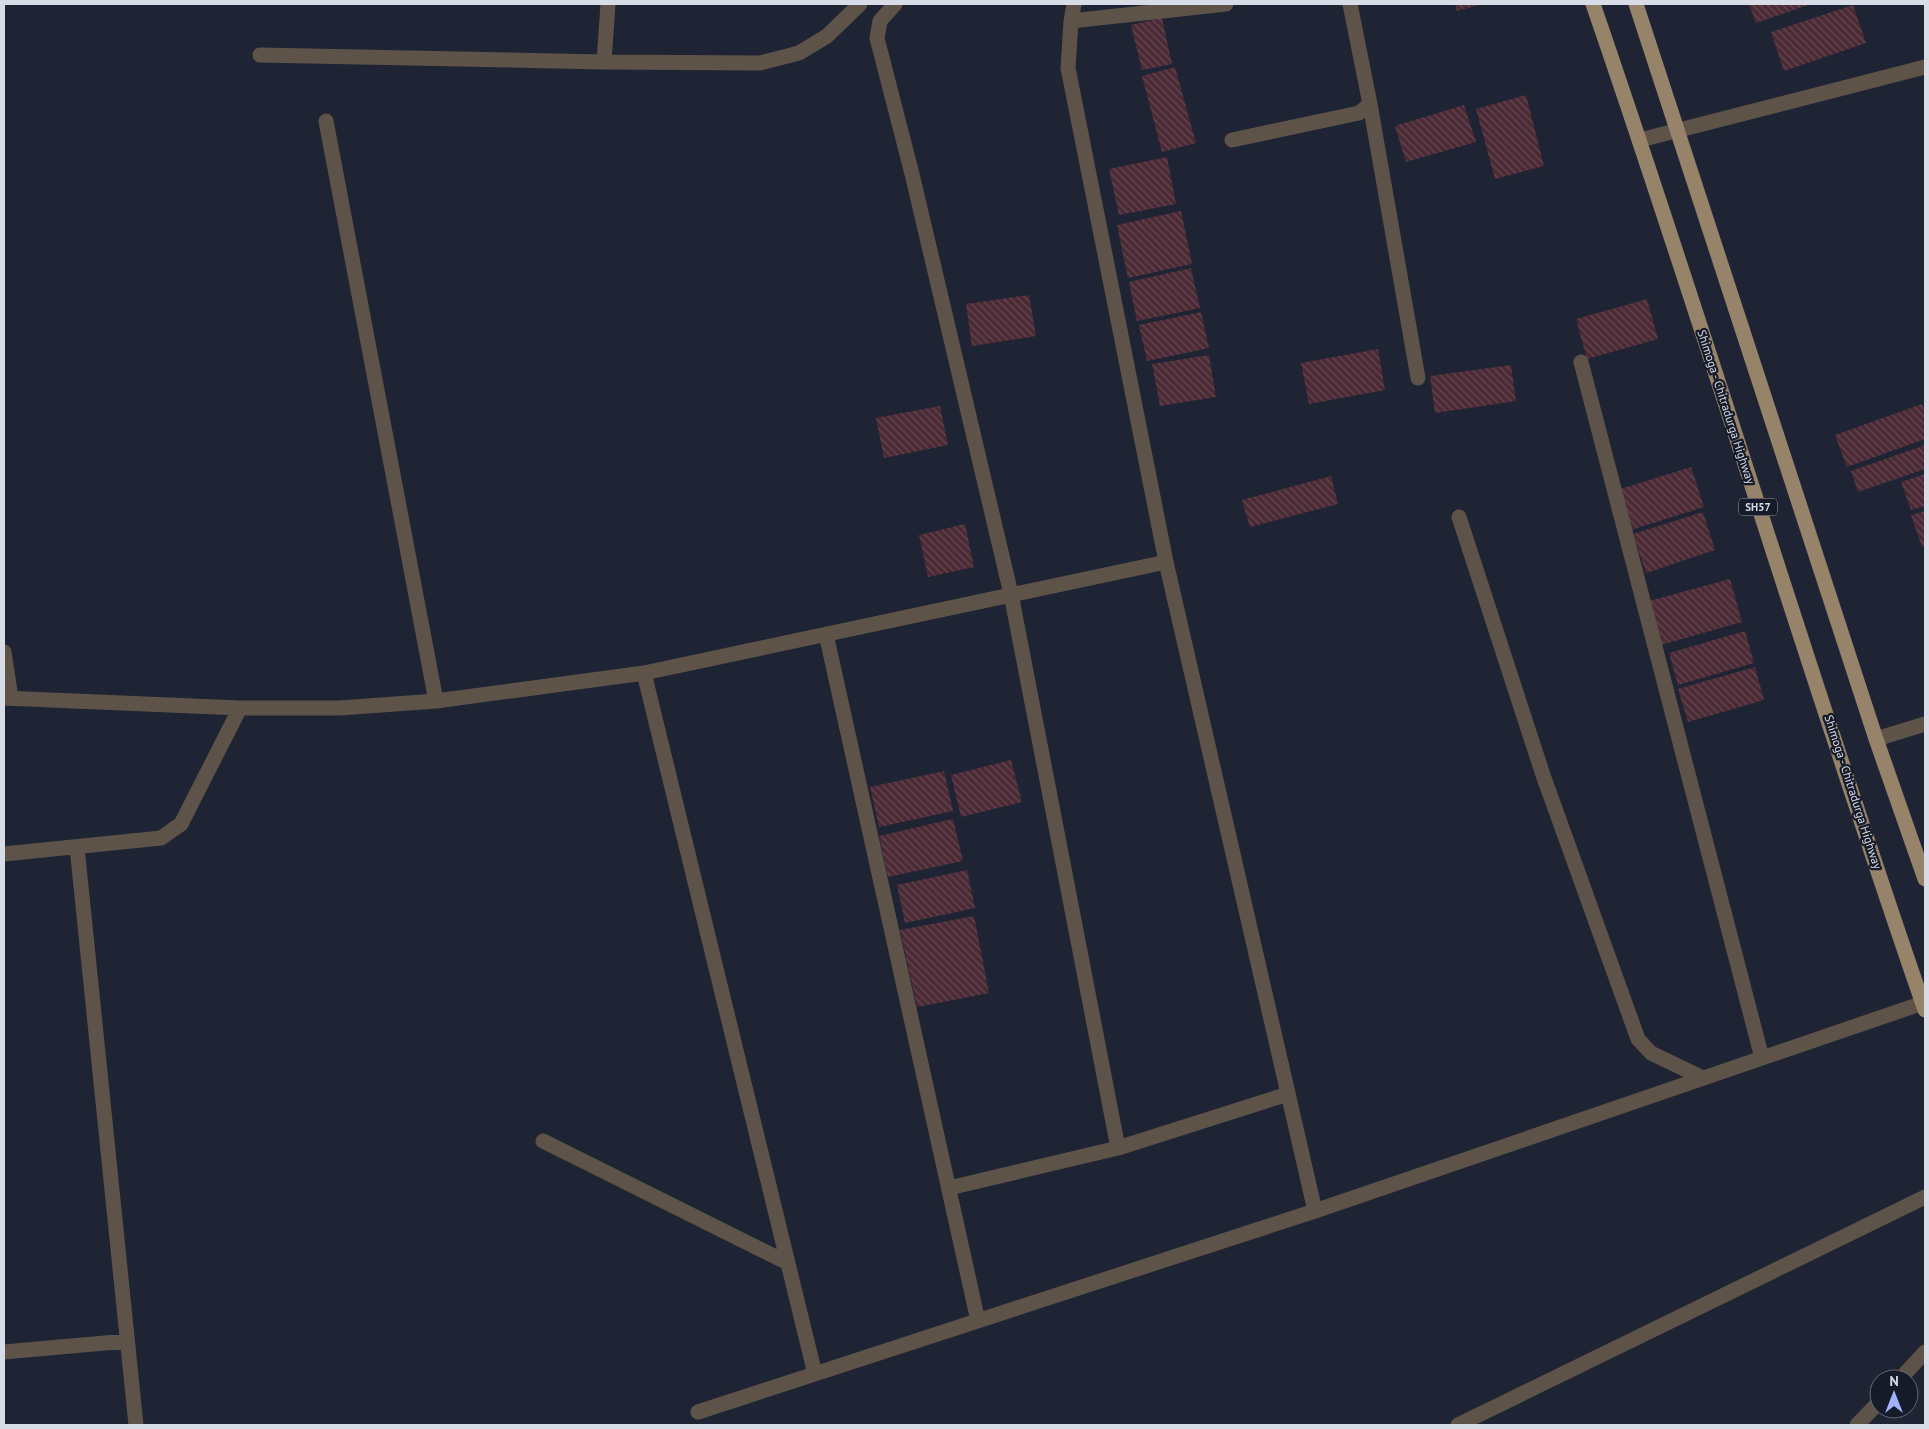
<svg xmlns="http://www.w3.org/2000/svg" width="1929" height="1429" viewBox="0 0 1929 1429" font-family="'PT Sans',sans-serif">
  <defs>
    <pattern id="building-back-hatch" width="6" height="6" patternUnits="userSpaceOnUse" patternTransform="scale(1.25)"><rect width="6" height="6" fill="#4b2a35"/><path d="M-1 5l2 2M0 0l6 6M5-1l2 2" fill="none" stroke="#644852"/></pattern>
  </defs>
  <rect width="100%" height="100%" fill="#1e2433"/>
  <path fill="url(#building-back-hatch)" d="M 1455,4 L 1482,4 L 1457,11 Z
    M 1749,4 L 1811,4 L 1756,23 Z
    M 1853,5 L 1866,43 L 1784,71 L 1771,32 Z
    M 1162,18 L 1172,64 L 1142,70 L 1131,25 Z
    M 1175,67 L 1196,143 L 1162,152 L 1142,76 Z
    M 1526,95 L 1544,166 L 1495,179 L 1476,109 Z
    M 1464,105 L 1476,142 L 1406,162 L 1395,126 Z
    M 1167,157 L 1176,204 L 1119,215 L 1109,169 Z
    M 1181,211 L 1192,264 L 1128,278 L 1117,225 Z
    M 1191,268 L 1200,308 L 1137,321 L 1129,282 Z
    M 1029,295 L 1036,336 L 972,346 L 966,304 Z
    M 1647,299 L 1658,339 L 1587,359 L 1576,319 Z
    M 1201,312 L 1209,348 L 1147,361 L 1139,325 Z
    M 1378,349 L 1385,390 L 1309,404 L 1301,363 Z
    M 1209,355 L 1216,397 L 1160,406 L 1152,364 Z
    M 1511,365 L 1516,401 L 1435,413 L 1430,376 Z
    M 1922,404 L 1925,412 L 1925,439 L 1847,467 L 1835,435 Z
    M 940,406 L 948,445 L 884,458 L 876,418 Z
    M 1925,445 L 1925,469 L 1858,492 L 1851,471 Z
    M 1691,467 L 1704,507 L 1631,530 L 1617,490 Z
    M 1925,474 L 1925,506 L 1911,510 L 1901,482 Z
    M 1331,476 L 1338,504 L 1250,527 L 1242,500 Z
    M 1925,511 L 1925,546 L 1922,547 L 1911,515 Z
    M 1703,512 L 1715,550 L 1646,573 L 1633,534 Z
    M 965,524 L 974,567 L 928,577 L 919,535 Z
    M 1730,579 L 1742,622 L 1661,645 L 1649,601 Z
    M 1745,631 L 1754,663 L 1678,685 L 1669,653 Z
    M 1755,667 L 1764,700 L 1688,722 L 1678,689 Z
    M 1011,760 L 1022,802 L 961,817 L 951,775 Z
    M 944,771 L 953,811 L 879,827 L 870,787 Z
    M 953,819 L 963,861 L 888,877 L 879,836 Z
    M 967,870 L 975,908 L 905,923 L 897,885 Z
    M 974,916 L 989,993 L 917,1007 L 900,930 Z"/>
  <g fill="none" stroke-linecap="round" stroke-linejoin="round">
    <path stroke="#5e5348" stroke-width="15" d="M 895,4 L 880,21 L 877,38 L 912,174 L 1011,594 L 1118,1148
      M 1074,4 L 1071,21 L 1068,68 L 1166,562 L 1315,1211
      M 1071,21 L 1226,4
      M 260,55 L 604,62 L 760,63 L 799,53 L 827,36 L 860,4
      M 604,62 L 608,4
      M 1370,104 L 1418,378
      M 326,121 L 436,701
      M 1232,140 L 1359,113 L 1370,104 L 1350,4
      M 1640,140 L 1925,67
      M 1581,362 L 1762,1058
      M 1459,517 L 1543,775 L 1638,1039 L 1651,1053 L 1703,1078
      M 826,634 L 978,1321
      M 4,652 L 11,698
      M 644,673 L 815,1374
      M 4,698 L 240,708 L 340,708 L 436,701 L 644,673 L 1166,562
      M 1876,739 L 1925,724
      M 77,847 L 136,1425
      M 4,854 L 161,838 L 181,824 L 240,708
      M 543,1141 L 788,1263
      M 949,1188 L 1118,1148 L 1288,1094
      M 4,1352 L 127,1341
      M 1900,1379 L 1925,1352
      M 698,1412 L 1315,1211 L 1923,1003
      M 1458,1425 L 1925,1197
      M 1857,1425 L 1879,1402"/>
    <path stroke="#97826a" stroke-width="15" d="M 1593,4 C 1708,337 1809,676 1925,1010
      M 1636,4 L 1876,739 L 1925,879"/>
  </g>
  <g text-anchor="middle" stroke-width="4.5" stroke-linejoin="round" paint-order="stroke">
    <rect fill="#151b29" stroke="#9ea2ad" stroke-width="1" x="1739" y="498.5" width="38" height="17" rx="4"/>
    <g font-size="11" font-weight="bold" fill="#d8dce6">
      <text x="1758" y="511">SH57</text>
    </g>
    <g font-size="12" fill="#d8dce6" stroke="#151b29">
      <text transform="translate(1726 407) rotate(72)" y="4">Shimoga - Chitradurga Highway</text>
      <text transform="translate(1853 792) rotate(72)" y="4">Shimoga - Chitradurga Highway</text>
    </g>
  </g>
  <rect width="1929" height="1429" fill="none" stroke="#d8dce6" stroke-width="10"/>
  <g transform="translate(1894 1394)"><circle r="24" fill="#151b29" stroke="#636875"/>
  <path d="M0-4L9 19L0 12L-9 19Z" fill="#a1b2fd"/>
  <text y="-8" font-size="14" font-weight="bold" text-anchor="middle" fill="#d8dce6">N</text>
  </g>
</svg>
